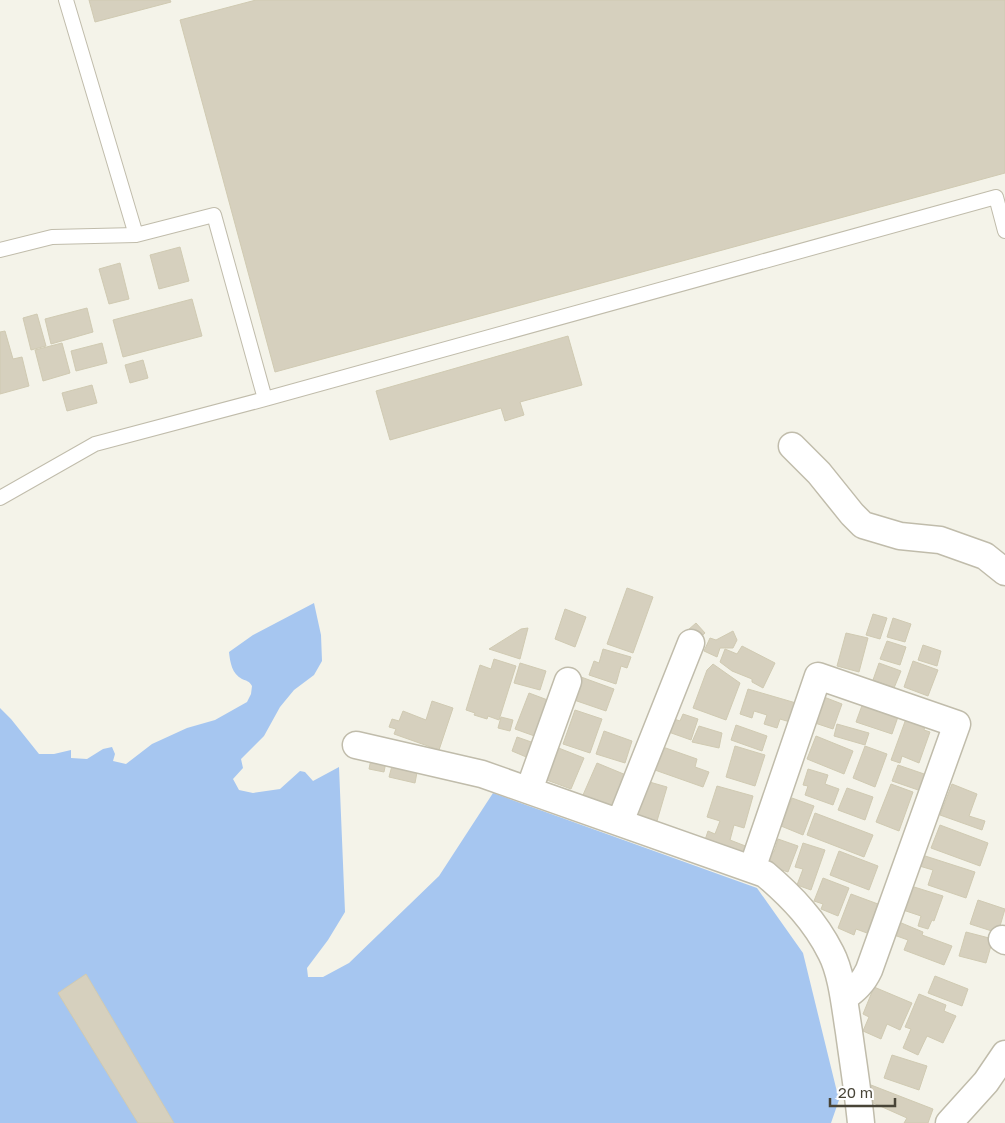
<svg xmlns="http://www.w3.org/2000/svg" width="1005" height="1123" viewBox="0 0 1005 1123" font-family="'Golos Text',sans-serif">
  <rect width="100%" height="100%" fill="#f4f3e9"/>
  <path fill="#a6c6f0" d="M 314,603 L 321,635 L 322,661 L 314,675 L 294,690 L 280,707 L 264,736 L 241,759 L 243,768 L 233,779 L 239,790 L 253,793 L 280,789 L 300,771 L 305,772 L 313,781 L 339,767 L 345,912 L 328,940 L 307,968 L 308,977 L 323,977 L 349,963 L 439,876 L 493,793 L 757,888 L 803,953 L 839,1100 L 831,1123 L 0,1123 L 0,708 L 11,719 L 39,754 L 54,754 L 71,750 L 71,758 L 87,759 L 103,749 L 112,747 L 115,754 L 113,761 L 126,764 L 152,744 L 187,728 L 215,720 L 247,702 L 251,694 L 252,686 C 249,681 247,681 242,679 C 232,674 230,662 229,652 L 253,635 Z"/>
  <path fill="#d6d0be" stroke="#d0cab2" d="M 89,0 L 170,0 L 171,2 L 95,22 Z
    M 256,0 L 1005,0 L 1005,173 L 275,372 L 180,20 Z
    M 180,247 L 189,281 L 159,289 L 150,255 Z
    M 120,263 L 129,299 L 109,304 L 99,269 Z
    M 192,299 L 202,336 L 123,357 L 113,320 Z
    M 87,308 L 93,332 L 51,344 L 45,319 Z
    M 37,314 L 46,346 L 31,350 L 23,318 Z
    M 5,331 L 13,359 L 22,357 L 29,386 L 0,394 L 0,332 Z
    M 568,336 L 582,385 L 520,402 L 524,415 L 505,421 L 501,408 L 390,440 L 376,391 Z
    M 62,343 L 70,373 L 43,381 L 35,350 Z
    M 102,343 L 107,363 L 76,371 L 71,351 Z
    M 143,360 L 148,378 L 130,383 L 125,365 Z
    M 92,385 L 97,403 L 67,411 L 62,393 Z
    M 627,588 L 653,597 L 633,653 L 607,644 Z
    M 565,609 L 586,617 L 575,647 L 555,639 Z
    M 873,614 L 887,618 L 880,639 L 866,635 Z
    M 893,618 L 911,624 L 905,642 L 887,637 Z
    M 696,623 L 705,633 L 696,641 L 688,630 Z
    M 528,628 L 520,659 L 489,649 L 521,629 Z
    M 733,631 L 737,640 L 733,648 L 720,648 L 717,657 L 704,651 L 710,638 L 716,640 Z
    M 846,633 L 868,638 L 859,672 L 837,666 Z
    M 887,641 L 906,647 L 900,665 L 880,659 Z
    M 923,645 L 941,651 L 937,666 L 918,660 Z
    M 742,646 L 775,663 L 763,688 L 752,682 L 752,679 L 732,671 L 720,662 L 725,649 L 737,654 Z
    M 603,649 L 631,657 L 627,668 L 621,666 L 616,684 L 589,675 L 594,661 L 599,663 Z
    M 494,659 L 516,666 L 499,720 L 488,716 L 487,719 L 474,715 L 475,713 L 466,710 L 480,665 L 491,669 Z
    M 913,661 L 938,670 L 928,696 L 904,687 Z
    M 520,663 L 546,671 L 540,690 L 514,683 Z
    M 879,663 L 901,671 L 894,688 L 873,680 Z
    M 713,664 L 740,683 L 726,720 L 693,708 L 707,670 Z
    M 581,677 L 614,689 L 606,711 L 574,700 Z
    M 748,689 L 796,703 L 790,722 L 780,719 L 777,728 L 764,724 L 767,715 L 754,711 L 752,718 L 740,714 Z
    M 529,693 L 553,702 L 540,738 L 515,729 Z
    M 824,697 L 842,704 L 833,729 L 815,723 Z
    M 864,700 L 900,711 L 892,734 L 856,722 Z
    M 432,701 L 453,708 L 439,750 L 394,734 L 396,729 L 389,727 L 392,719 L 399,721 L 403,711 L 426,720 Z
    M 575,710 L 602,719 L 590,753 L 563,744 Z
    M 683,714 L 698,719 L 691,740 L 663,730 L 668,717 L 680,721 Z
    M 907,716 L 926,723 L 924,730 L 930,732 L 919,763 L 902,756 L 900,763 L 891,760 Z
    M 501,717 L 513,720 L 510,731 L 498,728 Z
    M 837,724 L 869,733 L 865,745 L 834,736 Z
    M 736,725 L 767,736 L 762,751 L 731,740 Z
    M 699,726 L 722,733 L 719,748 L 692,742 Z
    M 604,731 L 632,741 L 625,763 L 596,754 Z
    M 816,736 L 853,751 L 844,774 L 807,759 Z
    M 517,737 L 537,744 L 531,759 L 512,751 Z
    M 660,746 L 697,759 L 695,767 L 709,772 L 703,787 L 652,769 Z
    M 735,746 L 765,755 L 755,786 L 726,777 Z
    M 865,746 L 887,754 L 875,787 L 853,778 Z
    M 556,747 L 584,758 L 571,789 L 544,779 Z
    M 371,759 L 386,762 L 384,772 L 369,769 Z
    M 393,762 L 418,767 L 415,783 L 389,777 Z
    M 597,763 L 626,775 L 613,807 L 583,795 Z
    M 898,765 L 930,776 L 924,792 L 892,781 Z
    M 808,769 L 828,775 L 825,784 L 839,789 L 833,805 L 805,795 L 808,786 L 803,785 Z
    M 646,781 L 667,787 L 657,821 L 636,814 Z
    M 891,784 L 913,792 L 899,831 L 876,822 Z
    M 952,784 L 977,794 L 969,816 L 985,821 L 982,830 L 940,815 Z
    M 717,786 L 753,796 L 744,828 L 734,825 L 730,840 L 748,847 L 744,859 L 704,843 L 708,831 L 715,834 L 720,821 L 707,817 Z
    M 847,788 L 873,797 L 865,820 L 838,810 Z
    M 792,798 L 814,806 L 803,835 L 781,826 Z
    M 815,813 L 873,835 L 864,857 L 807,835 Z
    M 940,825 L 988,843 L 980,866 L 931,848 Z
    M 778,839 L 798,846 L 788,872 L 764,864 L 769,850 L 774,852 Z
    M 803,843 L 825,850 L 811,890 L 797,885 L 803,869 L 795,867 Z
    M 839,851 L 878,866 L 869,890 L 830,875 Z
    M 919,854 L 975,872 L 966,898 L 928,885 L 933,870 L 916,865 Z
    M 823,878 L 849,888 L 838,916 L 821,909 L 823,904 L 814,901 Z
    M 911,886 L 943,896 L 934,921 L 932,920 L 928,929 L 918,926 L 921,916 L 903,910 Z
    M 851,894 L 878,904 L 867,933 L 856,929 L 854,935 L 838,928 Z
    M 978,900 L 1005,909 L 998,933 L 970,924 Z
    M 899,922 L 923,932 L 922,935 L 952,946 L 944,965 L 904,950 L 908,940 L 894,935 Z
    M 966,932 L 993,939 L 986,963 L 959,956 Z
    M 86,974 L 174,1123 L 138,1123 L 58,993 Z
    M 935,976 L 968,989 L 962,1006 L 928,993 Z
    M 874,987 L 912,1003 L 900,1030 L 887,1024 L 881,1039 L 863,1031 L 869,1017 L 863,1014 Z
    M 919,994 L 946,1005 L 944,1011 L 956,1016 L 943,1043 L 927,1036 L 918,1055 L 903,1048 L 911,1029 L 905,1027 Z
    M 892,1055 L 927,1066 L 919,1090 L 884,1078 Z
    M 871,1085 L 933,1109 L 928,1123 L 904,1123 L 907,1118 L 871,1102 Z"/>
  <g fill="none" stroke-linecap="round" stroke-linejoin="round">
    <g stroke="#c0bcab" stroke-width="16">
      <path id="lane" d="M 66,0 L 136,235
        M 0,250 L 52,237 L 136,235 L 214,215 L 265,399
        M 0,498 L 95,444 L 265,399 L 996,197 L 1005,231"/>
    </g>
    <g stroke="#c0bcab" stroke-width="29">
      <path id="street" d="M 792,446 L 819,473 L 852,514 L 863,525 L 900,536 L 940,540 L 985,556 L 1005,572
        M 356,745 L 482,774 L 765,874 C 792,897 815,921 831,953 C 842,974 845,1008 849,1032 C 853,1062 858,1092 861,1123
        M 529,790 L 568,681
        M 620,822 L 691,643
        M 752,869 L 818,676 L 957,724 L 869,970 C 863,983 855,990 844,998
        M 1002,939 L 1005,941
        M 949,1123 L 986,1082 L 1005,1054"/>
    </g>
    <use href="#lane" stroke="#fff" stroke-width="14"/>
    <use href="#street" stroke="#fff" stroke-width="26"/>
  </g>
  <path d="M830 1098v8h65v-8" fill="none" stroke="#484437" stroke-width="2.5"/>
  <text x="838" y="1098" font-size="15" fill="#484437" stroke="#ffffff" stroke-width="4" paint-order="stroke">20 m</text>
</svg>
